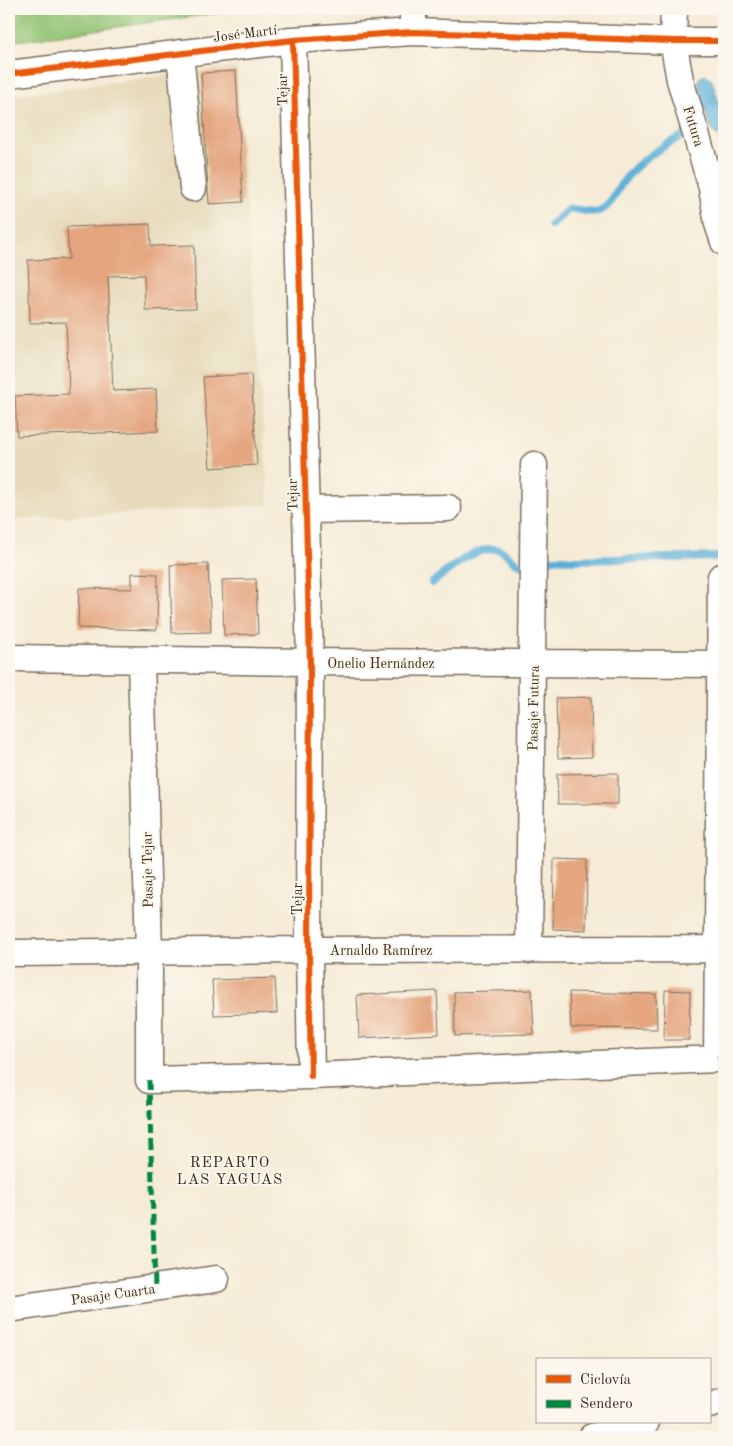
<svg xmlns="http://www.w3.org/2000/svg" width="733" height="1446" viewBox="0 0 733 1446" font-family="'Old Standard TT',serif">
  <rect width="100%" height="100%" fill="#fbf7ec"/>
  <filter id="ink" filterUnits="userSpaceOnUse"><feTurbulence type="fractalNoise" baseFrequency=".02" numOctaves="2"/><feDisplacementMap in="SourceGraphic" scale="10" xChannelSelector="R" yChannelSelector="G"/><feConvolveMatrix kernelMatrix="1 2 1 2 8 2 1 2 1" color-interpolation-filters="sRGB"/></filter>
  <filter id="wash" filterUnits="userSpaceOnUse"><feTurbulence type="fractalNoise" baseFrequency=".0096" numOctaves="4" result="noise"/><feDisplacementMap in="SourceGraphic" scale="20" xChannelSelector="R" yChannelSelector="G"/><feGaussianBlur stdDeviation="1.12" result="paint"/><feColorMatrix in="noise" values="0 0 0 0 0 0 0 0 0 0 0 0 0 0 0 0 0 1.4 0 .05"/><feComposite in="paint" operator="in"/></filter>
  <g filter="url(#wash)">
    <rect width="100%" height="100%" fill="#f5ebd6"/>
    <path fill="#e7daba" d="M 236,66 L 269,505 L 9,520 L 9,96 Z"/>
    <path fill="#92c474" stroke="#667749" d="M 9,9 L 247,9 L 9,42 Z"/>
    <path fill="#5cb0d8" stroke="#4c6d7b" d="M 706,74 C 719,84 714,103 724,113 L 724,140 C 721,138 717,136 714,133 C 708,125 697,88 699,78 Z"/>
    <g fill="none" stroke-linecap="round" stroke-linejoin="round">
      <path stroke="#5cb0d8" stroke-width="8" d="M 551,225 L 569,209 C 579,208 588,214 599,211 C 612,207 615,192 623,182 C 638,161 661,147 684,135
        M 432,583 C 448,571 479,542 500,550 C 509,553 513,564 522,565 C 532,567 543,561 553,559 C 559,558 566,559 572,560 L 724,557"/>
    </g>
    <g id="blocks">
      <path fill="#e4a57f" d="M 236,71 L 243,202 L 209,204 L 201,73 Z
        M 150,224 L 151,246 L 194,245 L 196,309 L 145,310 L 144,275 L 108,276 L 113,391 L 156,389 L 158,431 L 17,436 L 15,396 L 69,394 L 66,322 L 30,323 L 28,260 L 69,259 L 67,227 Z
        M 251,374 L 257,465 L 210,468 L 203,377 Z
        M 208,564 L 211,632 L 172,633 L 170,565 Z
        M 132,573 L 158,574 L 157,630 L 78,628 L 79,588 L 132,589 Z
        M 256,579 L 258,634 L 224,635 L 222,580 Z
        M 591,697 L 592,757 L 558,758 L 556,698 Z
        M 618,773 L 618,804 L 558,804 L 557,774 Z
        M 554,859 L 587,860 L 586,930 L 553,929 Z
        M 275,978 L 277,1013 L 214,1015 L 212,980 Z
        M 532,990 L 534,1034 L 455,1036 L 454,992 Z
        M 665,990 L 690,991 L 689,1040 L 664,1040 Z
        M 437,991 L 439,1034 L 359,1038 L 357,995 Z
        M 569,992 L 656,994 L 657,1029 L 571,1028 Z"/>
    </g>
  </g>
  <g filter="url(#ink)">
    <use href="#blocks" fill-opacity="0" stroke="#7c6e5e" stroke-width="1"/>
    <g fill="none" stroke-linecap="round" stroke-linejoin="round">
      <g stroke="#7c6e5e" stroke-width="29">
        <path id="minor" d="M 674,9 L 673,41 L 680,80 L 712,188 L 718,224 L 724,242
          M 413,32 L 413,9
          M 293,40 L 310,662 L 309,950 L 311,1076
          M 180,53 L 193,188
          M 9,74 L 293,40 L 413,32 L 673,41 L 724,41
          M 305,510 L 448,508
          M 9,658 L 310,662 L 724,664
          M 141,660 L 149,951 L 149,1080 L 311,1076 L 717,1059 L 721,577
          M 529,950 L 534,465
          M 9,953 L 309,950 L 724,949
          M 9,1309 L 216,1279
          M 709,1405 L 724,1401
          M 592,1437 L 646,1422"/>
      </g>
      <use href="#minor" stroke="#fff" stroke-width="26"/>
      <path stroke="#00873e" stroke-width="5" stroke-dasharray="10 5" stroke-linecap="butt" d="M 717,1059 L 724,1058
        M 149,1080 L 155,1288"/>
      <g stroke="#fbf7ec" stroke-width="9">
        <path id="cycleway" d="M 293,40 L 310,662 L 309,950 L 311,1076
          M 9,74 L 293,40 L 413,32 L 673,41 L 724,41"/>
      </g>
      <use href="#cycleway" stroke="#e8590c" stroke-width="6"/>
    </g>
  </g>
  <g text-anchor="middle" stroke-width="4" stroke-linejoin="round" paint-order="stroke">
    <g font-size="14" fill="#3b2a1e" stroke="#fbf7ec">
      <text transform="translate(245 33) rotate(-7)" y="5">José Martí</text>
      <text transform="translate(282 90) rotate(-91)" y="5">Tejar</text>
      <text transform="translate(694 126) rotate(73)" y="5">Futura</text>
      <text transform="translate(292 495) rotate(-92)" y="5">Tejar</text>
      <text x="381" y="668">Onelio Hernández</text>
      <text transform="translate(533 708) rotate(-89)" y="5">Pasaje Futura</text>
      <text transform="translate(147 870) rotate(-91)" y="5">Pasaje Tejar</text>
      <text transform="translate(297 899) rotate(-90)" y="5">Tejar</text>
      <text x="381" y="955">Arnaldo Ramírez</text>
      <text transform="translate(113 1294) rotate(-8)" y="5">Pasaje Cuarta</text>
    </g>
    <g font-size="15" letter-spacing="1" fill="#3b2a1e" stroke="#fbf7ec">
      <text x="230" y="1167">REPARTO<tspan x="230" dy="17">LAS YAGUAS</tspan></text>
    </g>
  </g>
  <rect width="733" height="1446" fill="none" stroke="#fbf7ec" stroke-width="30"/>
  <rect x="536" y="1358" width="175" height="65" fill="#fbf7ec" stroke="#aea59a"/>
  <rect x="546" y="1375" width="25" height="8" fill="#e8590c" stroke="#aea59a"/>
  <text x="580" y="1384" font-size="15" fill="#3b2a1e">Ciclovía</text>
  <rect x="546" y="1400" width="25" height="8" fill="#00873e" stroke="#aea59a"/>
  <text x="580" y="1408" font-size="15" fill="#3b2a1e">Sendero</text>
</svg>
